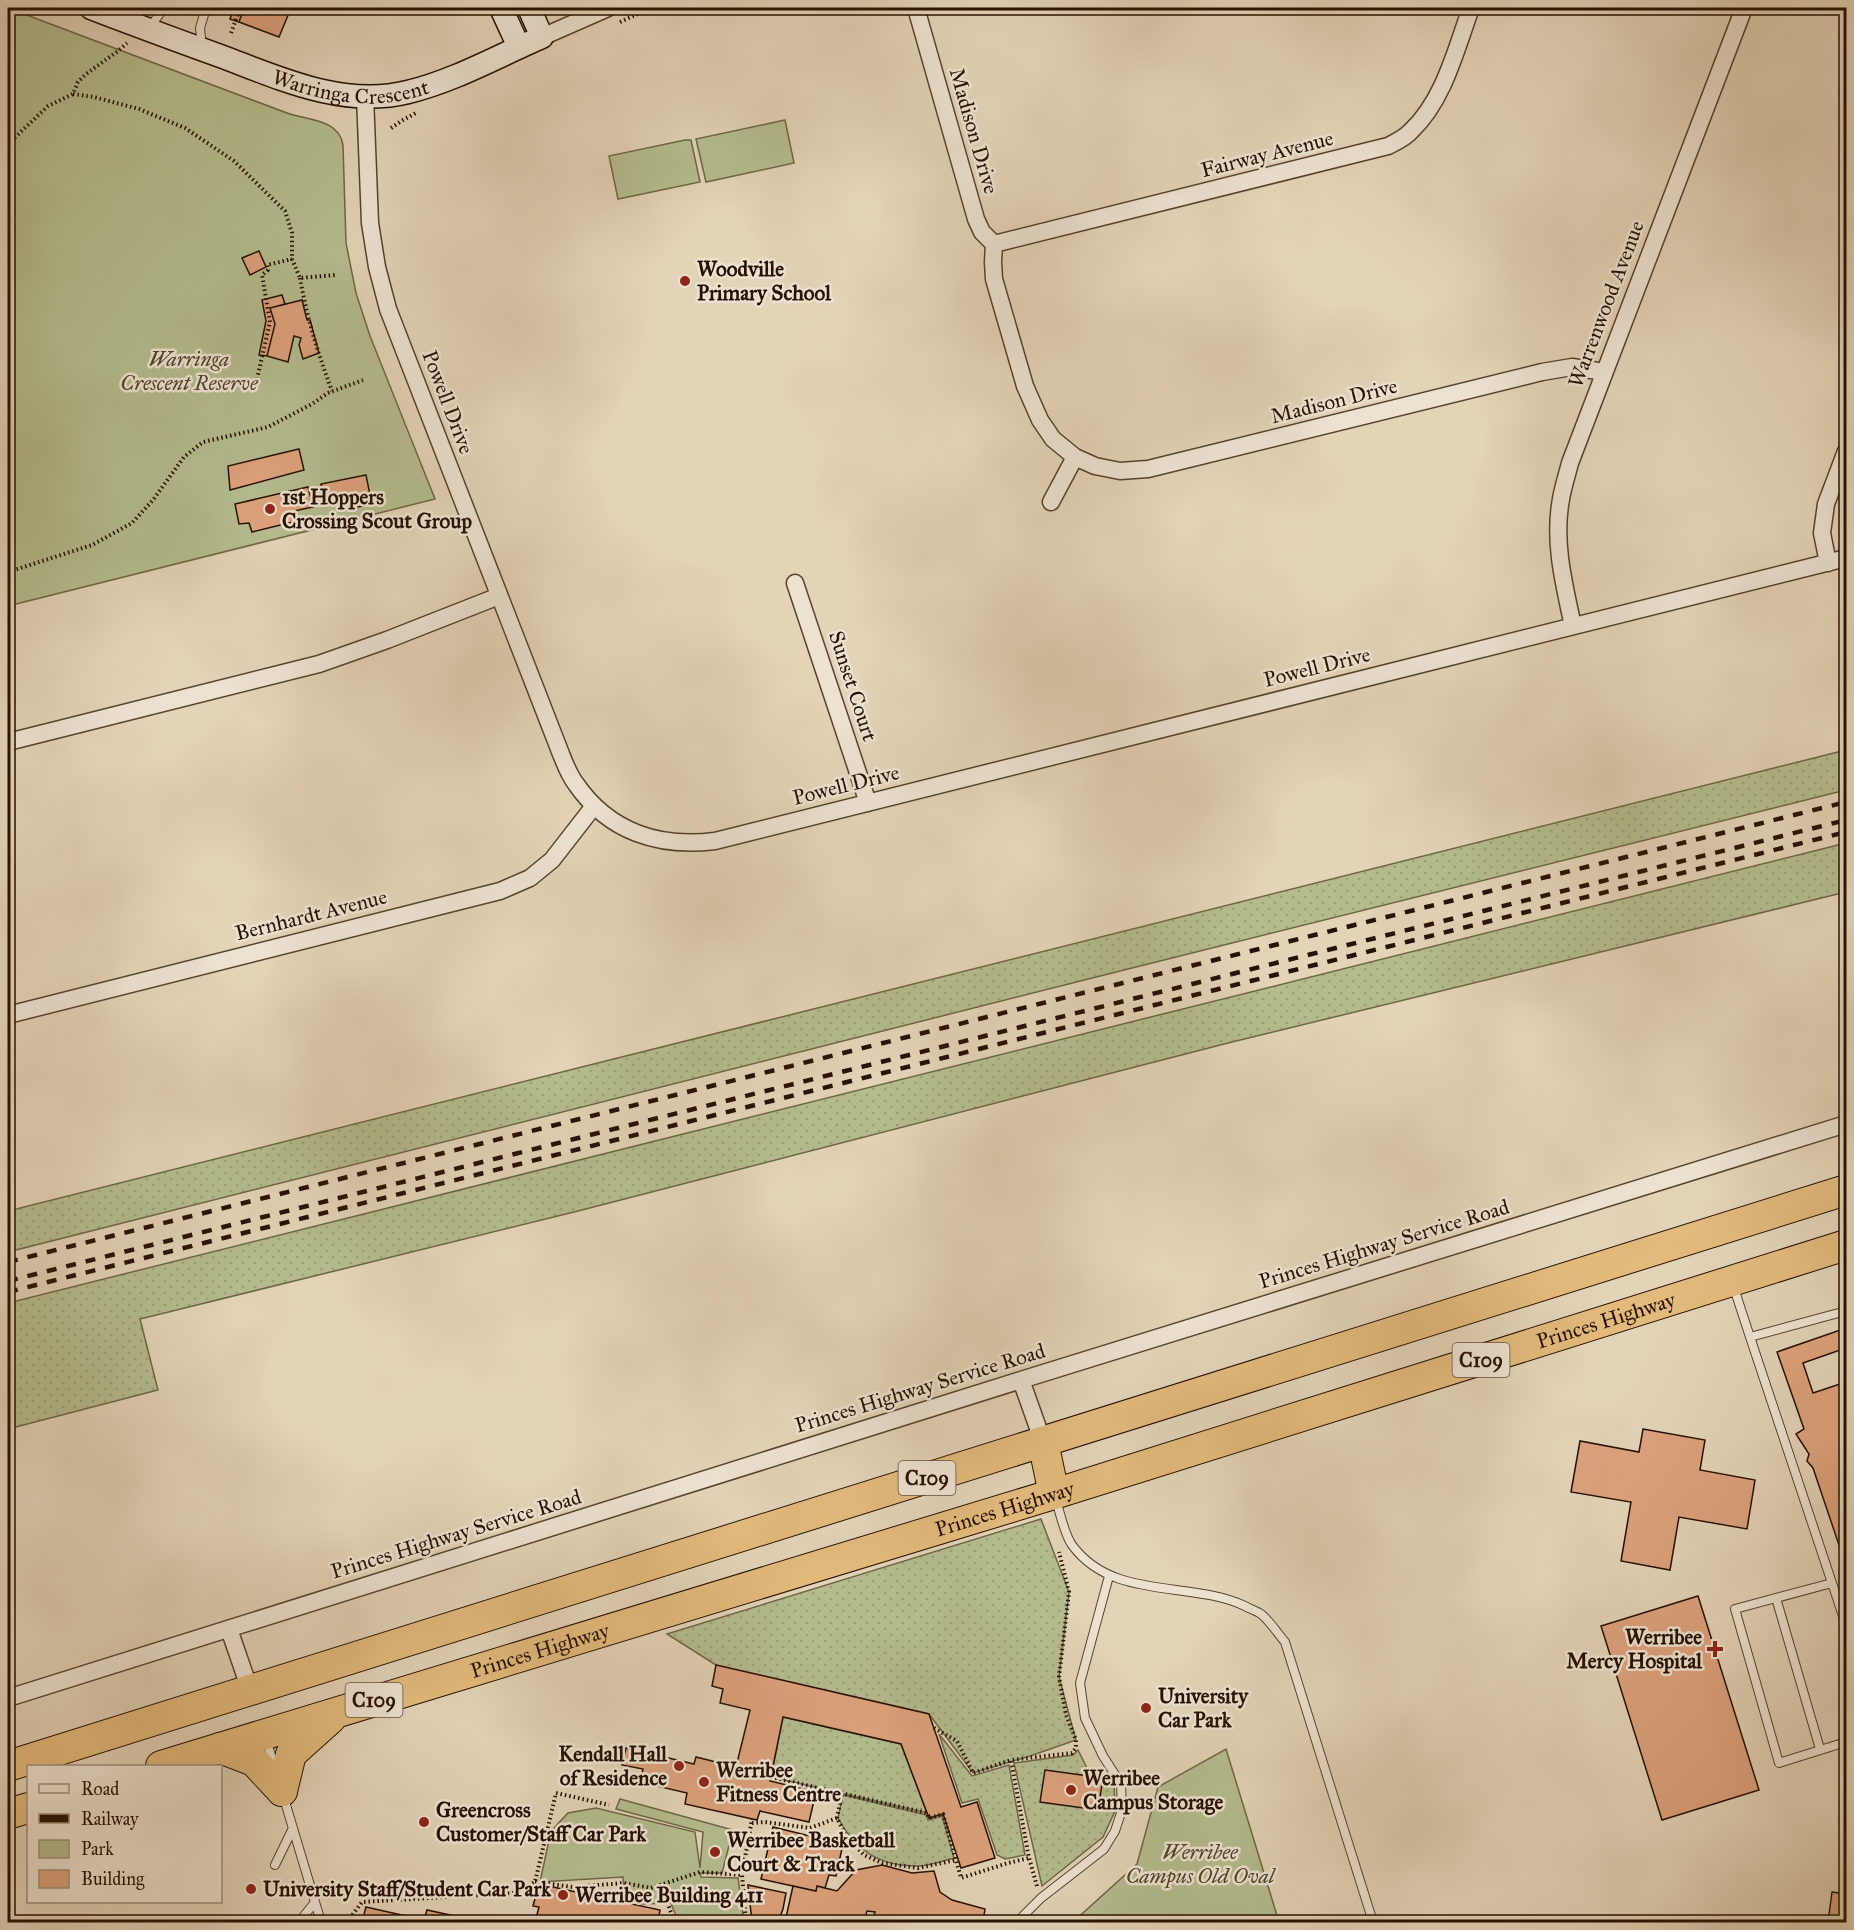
<svg xmlns="http://www.w3.org/2000/svg" width="1854" height="1930" viewBox="0 0 1854 1930" font-family="'IM FELL Great Primer',serif">
  <defs>
    <pattern id="grass-dots" width="8" height="8" patternUnits="userSpaceOnUse" patternTransform="scale(1.5)"><rect width="8" height="8" fill="#b4bc8e"/><path d="M2 2h.1M6 6h.1" fill="none" stroke="#9ba179" stroke-width="1.8" stroke-linecap="round"/></pattern>
  </defs>
  <rect width="100%" height="100%" fill="#e3d3b7"/>
  <filter id="stains"><feTurbulence type="fractalNoise" baseFrequency=".00333" numOctaves="4"/><feColorMatrix values="0 0 0 0 .2 0 0 0 0 .09 0 0 0 0 .02 0 0 0 .5 -.17"/></filter>
  <radialGradient id="worn" r=".72"><stop offset=".6" stop-color="#630" stop-opacity="0"/><stop offset="1" stop-color="#630" stop-opacity=".3"/></radialGradient>
  <path fill="url(#grass-dots)" stroke="#6e6647" stroke-width="1.5" d="M 1846,750 L 1846,790 L 1136,967 L 8,1252 L 8,1211 Z
    M 1846,843 L 1846,892 L 1228,1043 L 578,1211 L 140,1319 L 158,1390 L 8,1429 L 8,1303 Z
    M 1041,1519 L 1069,1592 L 1059,1677 L 1076,1740 L 1030,1756 L 973,1773 L 929,1714 L 716,1665 L 667,1634 Z
    M 783,1717 L 901,1744 L 927,1813 L 771,1777 Z
    M 939,1734 L 972,1776 L 1009,1765 L 1025,1855 L 1005,1859 L 997,1855 L 978,1799 L 962,1803 Z
    M 1078,1750 L 1090,1774 L 1093,1775 L 1109,1765 L 1114,1779 L 1115,1811 L 1103,1837 L 1042,1886 L 1014,1763 L 1073,1755 Z
    M 843,1795 L 926,1815 L 928,1820 L 942,1816 L 954,1858 C 942,1861 929,1866 917,1866 C 879,1866 856,1851 838,1818 Z"/>
  <path fill="#b4bc8e" stroke="#6e6647" stroke-width="1.5" d="M 8,8 L 287,113 C 307,120 339,119 343,145 L 346,243 L 356,293 L 370,336 L 435,499 L 8,606 Z
    M 785,120 L 794,163 L 706,182 L 696,139 Z
    M 685,140 L 691,140 L 700,182 L 618,199 L 609,156 Z
    M 1226,1749 L 1279,1922 L 1073,1922 L 1137,1864 L 1158,1787 Z
    M 620,1799 L 733,1830 L 722,1873 L 700,1873 L 701,1877 L 738,1878 L 744,1922 L 675,1922 L 676,1916 L 671,1903 L 642,1904 L 625,1900 L 623,1877 L 540,1882 L 551,1831 L 568,1813 L 596,1808 L 695,1832 L 700,1868 L 703,1832 L 616,1809 Z"/>
  <path fill="#dca27c" stroke="#271100" stroke-width="1.5" d="M 234,8 L 244,8 L 239,22 L 230,19 Z
    M 244,8 L 291,8 L 279,37 L 239,22 Z
    M 259,251 L 266,267 L 250,275 L 242,258 Z
    M 282,295 L 285,304 L 270,308 L 275,324 L 267,356 L 259,355 L 266,321 L 262,300 Z
    M 302,300 L 307,320 L 310,320 L 319,353 L 303,359 L 299,345 L 301,338 L 294,336 L 288,362 L 267,356 L 275,324 L 270,308 Z
    M 299,449 L 304,470 L 230,490 L 228,466 Z
    M 366,475 L 370,495 L 361,497 L 364,506 L 338,510 L 337,501 L 325,502 L 321,484 Z
    M 308,487 L 313,507 L 294,511 L 297,521 L 252,532 L 249,523 L 239,524 L 235,504 Z
    M 1846,1328 L 1846,1348 L 1803,1363 L 1813,1393 L 1846,1382 L 1846,1479 L 1841,1481 L 1846,1498 L 1846,1545 L 1840,1548 L 1813,1468 L 1807,1461 L 1809,1454 L 1796,1434 L 1804,1429 L 1777,1352 Z
    M 1643,1429 L 1705,1440 L 1700,1470 L 1755,1480 L 1747,1529 L 1679,1517 L 1670,1570 L 1621,1561 L 1631,1502 L 1571,1492 L 1580,1441 L 1639,1452 Z
    M 1698,1596 L 1759,1790 L 1662,1820 L 1601,1626 Z
    M 716,1665 L 929,1714 L 961,1807 L 977,1802 L 995,1858 L 961,1868 L 943,1814 L 929,1818 L 901,1744 L 783,1717 L 770,1781 L 816,1792 L 809,1822 L 760,1811 L 757,1820 L 685,1804 L 687,1793 L 640,1782 L 643,1769 L 622,1765 L 626,1748 L 694,1764 L 696,1757 L 736,1767 L 750,1710 L 720,1703 L 723,1689 L 712,1686 Z
    M 1045,1770 L 1103,1778 L 1098,1810 L 1040,1802 Z
    M 773,1827 L 843,1844 L 836,1876 L 829,1875 L 825,1888 L 817,1886 L 816,1891 L 761,1879 Z
    M 882,1865 L 912,1873 L 934,1871 L 940,1892 L 952,1900 L 985,1909 L 983,1922 L 872,1922 L 875,1912 L 867,1911 L 864,1922 L 785,1922 L 793,1886 L 816,1891 L 817,1886 L 837,1891 L 856,1870 Z
    M 539,1884 L 660,1910 L 658,1922 L 661,1922 L 535,1922 L 539,1907 L 533,1906 Z
    M 748,1885 L 786,1893 L 783,1909 L 778,1922 L 752,1922 Z
    M 1832,1892 L 1846,1894 L 1846,1922 L 1828,1922 Z
    M 366,1907 L 424,1920 L 427,1910 L 482,1922 L 362,1922 Z"/>
  <g fill="none" stroke-linecap="round" stroke-linejoin="round">
    <g stroke="#56422e" stroke-width="10">
      <path id="lane" d="M 150,27 L 164,8
        M 202,48 L 200,28 L 206,8
        M 1733,1285 L 1750,1337 L 1846,1311
        M 1750,1337 L 1832,1583
        M 1055,1498 C 1060,1511 1064,1534 1072,1545 C 1113,1601 1189,1580 1245,1606 C 1250,1609 1257,1611 1261,1614 C 1270,1621 1278,1634 1285,1642 L 1373,1922
        M 1776,1598 L 1820,1749
        M 1846,1625 L 1832,1583 L 1735,1609 L 1779,1763 L 1846,1742
        M 266,1740 L 275,1768
        M 283,1795 L 321,1922
        M 275,1865 L 293,1828
        M 299,1922 L 315,1902
        M 1017,1922 L 1041,1898 L 1104,1849 L 1115,1831 L 1122,1810 L 1121,1784 L 1103,1756 L 1085,1718 L 1080,1683 L 1109,1576"/>
    </g>
    <g stroke="#56422e" stroke-width="19">
      <path id="street" d="M 916,8 L 976,219 L 982,232 L 994,244 L 993,262 L 994,279 L 1025,386 L 1040,420 L 1053,439 L 1075,457 L 1095,466 L 1120,471 L 1148,469 L 1542,372 L 1572,367 L 1604,372
        M 542,37 L 608,8
        M 365,96 L 370,223 L 377,267 L 388,309 L 561,754 C 565,764 569,775 576,784 C 609,832 659,848 715,841 L 1846,558
        M 994,244 L 1388,146 C 1396,142 1405,138 1411,131 C 1444,100 1456,49 1471,8
        M 1051,502 L 1075,457
        M 1828,563 L 1822,533 L 1826,504 L 1846,451
        M 795,583 L 868,803
        M 1573,626 C 1564,584 1553,542 1561,499 C 1563,487 1567,475 1570,463 L 1744,8
        M 8,742 L 319,664 L 387,640 L 499,596
        M 8,1015 L 500,891 L 530,878 L 552,860 L 594,806
        M 1021,1380 L 1043,1442
        M 229,1629 L 250,1690
        M 8,1698 L 1021,1380 L 1846,1124"/>
    </g>
    <g stroke="#271100" stroke-width="25">
      <g id="secondary">
        <path id="s1" d="M 91,8 C 135,25 179,41 223,57 C 281,79 344,108 408,92 C 454,81 498,56 542,37 L 529,8"/>
        <path d="M 501,8 L 519,47"/>
      </g>
    </g>
    <g stroke="#271100" stroke-width="32">
      <g id="highway">
        <path d="M 1043,1442 L 1054,1494"/>
        <path d="M 220,1748 L 254,1761 L 282,1791"/>
        <path d="M 8,1766 L 1846,1190"/>
        <path id="s2" d="M 161,1766 L 1054,1494 L 1846,1245"/>
        <path d="M 282,1791 L 291,1754 L 331,1718"/>
        <path d="M 8,1814 L 28,1808"/>
      </g>
    </g>
    <path stroke="#271100" stroke-width="4" stroke-dasharray="1.5 3" stroke-linecap="butt" d="M 620,22 L 651,8
      M 231,33 L 240,8
      M 73,94 L 94,97 L 139,109 L 185,128 L 234,161 L 285,211 L 292,233 L 292,259 L 300,278 L 336,275
      M 391,128 L 403,120 L 416,113
      M 8,144 L 48,106 L 73,94 L 78,82 L 86,74 L 118,51 L 127,43
      M 300,278 C 307,318 318,354 332,391
      M 257,379 L 270,322 L 262,275 L 268,270 L 267,265 L 292,259
      M 8,572 L 92,545 L 132,523 L 153,500 L 184,457 L 203,442 L 268,427 L 312,404 L 328,393 L 363,380
      M 934,1728 L 957,1741 L 973,1773 L 1011,1760
      M 771,1777 L 927,1813 L 929,1818 L 943,1814 L 961,1878 L 1008,1863 L 1029,1858
      M 837,1818 L 842,1793
      M 752,1823 L 765,1822 L 810,1828 L 837,1818 L 846,1836 L 864,1855 L 882,1863 L 918,1868 L 956,1860
      M 535,1882 L 573,1887 L 624,1883 L 651,1888 L 700,1872 L 742,1875
      M 662,1885 L 672,1916 L 671,1922
      M 1037,1886 L 1029,1858 L 1011,1760 L 1072,1753 L 1076,1748 L 1076,1740 L 1066,1715 L 1059,1677 L 1069,1592 L 1059,1552
      M 347,1922 L 362,1902 L 514,1893 L 535,1882 L 556,1793 L 609,1805
      M 746,1922 L 742,1875 L 752,1819"/>
    <use href="#lane" stroke="#ede2d0" stroke-width="8"/>
    <use href="#street" stroke="#ede2d0" stroke-width="16"/>
    <use href="#secondary" stroke="#ede2d0" stroke-width="22"/>
    <use href="#highway" stroke="#e2ba7c" stroke-width="30"/>
    <path stroke="#271100" stroke-width="4.5" stroke-dasharray="10 10" stroke-linecap="butt" d="M 8,1262 L 1846,802
      M 8,1281 L 1846,820
      M 8,1292 L 1846,832"/>
  </g>
  <g fill="#8f2418" stroke="#ede2d0" stroke-width="2">
    <circle cx="685" cy="281" r="6"/>
    <circle cx="270" cy="509" r="6"/>
    <path d="M1712 1640h6v6h6v6h-6v6h-6v-6h-6v-6h6z"/>
    <circle cx="1146" cy="1708" r="6"/>
    <circle cx="679" cy="1766" r="6"/>
    <circle cx="704" cy="1782" r="6"/>
    <circle cx="1071" cy="1790" r="6"/>
    <circle cx="424" cy="1822" r="6"/>
    <circle cx="715" cy="1852" r="6"/>
    <circle cx="251" cy="1889" r="6"/>
    <circle cx="563" cy="1895" r="6"/>
  </g>
  <g text-anchor="middle" stroke-width="5" stroke-linejoin="round" paint-order="stroke">
    <g fill="#ede2d0" stroke="#62503e" stroke-width="1.5">
      <rect x="1452.5" y="1343" width="57" height="34" rx="4.5"/>
      <rect x="898.5" y="1461" width="57" height="34" rx="4.5"/>
      <rect x="345.5" y="1683" width="57" height="34" rx="4.5"/>
    </g>
    <g font-size="20" font-weight="bold" fill="#271100">
      <text x="1481" y="1367">C109</text>
      <text x="927" y="1485">C109</text>
      <text x="374" y="1707">C109</text>
    </g>
    <g font-size="21" fill="#271100" stroke="#ede2d0">
      <text dy="7" stroke="none"><textPath href="#s1" startOffset="274">Warringa Crescent</textPath></text>
      <text transform="translate(974 131) rotate(74)" y="7">Madison Drive</text>
      <text transform="translate(1267 154) rotate(-14)" y="7">Fairway Avenue</text>
      <text transform="translate(1606 304) rotate(-69)" y="7">Warrenwood Avenue</text>
      <text transform="translate(1334 401) rotate(-14)" y="7">Madison Drive</text>
      <text transform="translate(448 402) rotate(69)" y="7">Powell Drive</text>
      <text transform="translate(1317 667) rotate(-14)" y="7">Powell Drive</text>
      <text transform="translate(853 686) rotate(72)" y="7">Sunset Court</text>
      <text transform="translate(846 785) rotate(-14)" y="7">Powell Drive</text>
      <text transform="translate(311 915) rotate(-14)" y="7">Bernhardt Avenue</text>
      <text transform="translate(1384 1244) rotate(-17)" y="7">Princes Highway Service Road</text>
      <text dy="7" stroke="none"><textPath href="#s2" startOffset="1512">Princes Highway</textPath></text>
      <text transform="translate(920 1388) rotate(-17)" y="7">Princes Highway Service Road</text>
      <text dy="7" stroke="none"><textPath href="#s2" startOffset="882">Princes Highway</textPath></text>
      <text transform="translate(456 1534) rotate(-17)" y="7">Princes Highway Service Road</text>
      <text dy="7" stroke="none"><textPath href="#s2" startOffset="396">Princes Highway</textPath></text>
    </g>
    <g font-size="21" font-weight="bold" fill="#271100" stroke="#ede2d0" text-anchor="start">
      <text x="697" y="276">Woodville<tspan x="697" dy="24">Primary School</tspan></text>
      <text x="282" y="504">1st Hoppers<tspan x="282" dy="24">Crossing Scout Group</tspan></text>
      <text x="1702" y="1644" text-anchor="end">Werribee<tspan x="1702" dy="24">Mercy Hospital</tspan></text>
      <text x="1158" y="1703">University<tspan x="1158" dy="24">Car Park</tspan></text>
      <text x="667" y="1761" text-anchor="end">Kendall Hall<tspan x="667" dy="24">of Residence</tspan></text>
      <text x="716" y="1777">Werribee<tspan x="716" dy="24">Fitness Centre</tspan></text>
      <text x="1083" y="1785">Werribee<tspan x="1083" dy="24">Campus Storage</tspan></text>
      <text x="436" y="1817">Greencross<tspan x="436" dy="24">Customer/Staff Car Park</tspan></text>
      <text x="727" y="1847">Werribee Basketball<tspan x="727" dy="24">Court &amp; Track</tspan></text>
      <text x="263" y="1896">University Staff/Student Car Park</text>
      <text x="575" y="1902">Werribee Building 411</text>
    </g>
    <g font-size="21" font-style="italic" fill="#51442b" stroke="#ede2d0">
      <text x="189" y="366">Warringa<tspan x="189" dy="24">Crescent Reserve</tspan></text>
      <text x="1200" y="1859">Werribee<tspan x="1200" dy="24">Campus Old Oval</tspan></text>
    </g>
  </g>
  <rect width="1854" height="1930" fill="none" stroke="#e3d3b7" stroke-width="30"/>
  <rect x="9" y="9" width="1836" height="1912" fill="none" stroke="#271100" stroke-width="3"/>
  <rect x="15" y="15" width="1824" height="1900" fill="none" stroke="#271100" stroke-width="1.5"/>
  <rect x="27" y="1765" width="195" height="138" fill="#ede2d0" stroke="#9e8e7d" stroke-width="1.5"/>
  <rect x="39" y="1784" width="30" height="9" fill="#ede2d0" stroke="#9e8e7d" stroke-width="1.5"/>
  <text x="81" y="1795" font-size="18" fill="#271100">Road</text>
  <rect x="39" y="1814" width="30" height="9" fill="#271100" stroke="#9e8e7d" stroke-width="1.5"/>
  <text x="81" y="1825" font-size="18" fill="#271100">Railway</text>
  <rect x="39" y="1840" width="30" height="18" fill="#b4bc8e" stroke="#9e8e7d" stroke-width="1.5"/>
  <text x="81" y="1855" font-size="18" fill="#271100">Park</text>
  <rect x="39" y="1870" width="30" height="18" fill="#dca27c" stroke="#9e8e7d" stroke-width="1.5"/>
  <text x="81" y="1885" font-size="18" fill="#271100">Building</text>
  <rect width="100%" height="100%" filter="url(#stains)"/>
  <rect width="100%" height="100%" fill="url(#worn)"/>
</svg>
